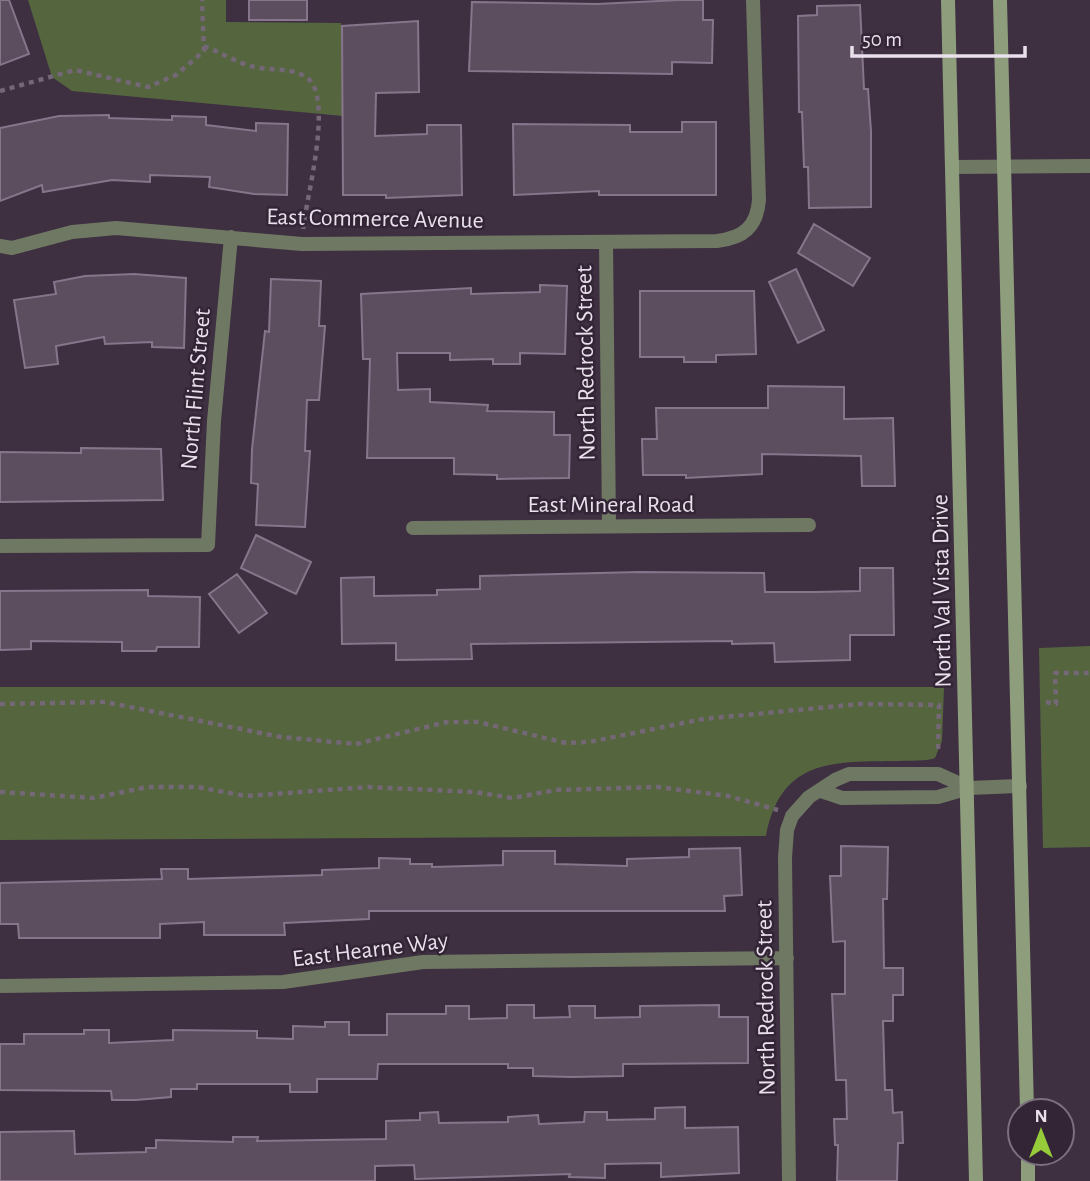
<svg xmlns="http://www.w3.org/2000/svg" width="1090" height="1181" viewBox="0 0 1090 1181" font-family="'Alegreya Sans',sans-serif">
  <rect width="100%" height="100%" fill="#3e2f41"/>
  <path fill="#55663f" d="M 28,0 L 226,0 L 226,22 L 341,23 L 343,116 L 72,91 L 52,77 Z
    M 1090,646 L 1090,847 L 1043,848 L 1039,648 Z
    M 0,687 L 944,687 L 944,688 L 942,741 L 935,758 C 924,762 909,760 897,761 C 833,762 781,758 766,836 L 0,840 Z"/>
  <path fill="#5c4d5f" stroke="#87768b" stroke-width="2" d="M 0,0 L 9,0 L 29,54 L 0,65 Z
    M 249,0 L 307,0 L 307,20 L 249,20 Z
    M 679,0 L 703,0 L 703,20 L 713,20 L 712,63 L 672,62 L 672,74 L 469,71 L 472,2 L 597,4 Z
    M 860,5 L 864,89 L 868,89 L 871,131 L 871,207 L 809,208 L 808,167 L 804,167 L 802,112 L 799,112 L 798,16 L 817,15 L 817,6 Z
    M 418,21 L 419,92 L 376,93 L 375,136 L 427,134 L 427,125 L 461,125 L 462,195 L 386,198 L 386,195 L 343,195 L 342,26 Z
    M 109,115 L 109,118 L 172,120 L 172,116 L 206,117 L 206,125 L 256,131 L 256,123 L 288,124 L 287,195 L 254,194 L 209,187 L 210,177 L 150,175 L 150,182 L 112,180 L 43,192 L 42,185 L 0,201 L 0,128 L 59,116 Z
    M 682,122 L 716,122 L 716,195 L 599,195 L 599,191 L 514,195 L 513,124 L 630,125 L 630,132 L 682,132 Z
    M 814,224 L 870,258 L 853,286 L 798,253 Z
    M 796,269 L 824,330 L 798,343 L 769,282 Z
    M 134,274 L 186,278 L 184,348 L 152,347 L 152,342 L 105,344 L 104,337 L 56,346 L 58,364 L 25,368 L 14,300 L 56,294 L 54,282 L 85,276 Z
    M 271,279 L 321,281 L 319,326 L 325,326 L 319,400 L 307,400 L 305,451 L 310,451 L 305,527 L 256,525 L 258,484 L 251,483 L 252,449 L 265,331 L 269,332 Z
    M 540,285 L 567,286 L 565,354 L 520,353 L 520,364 L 493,364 L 493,359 L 450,360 L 450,353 L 397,353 L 398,390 L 430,389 L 430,402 L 488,405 L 487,411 L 554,412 L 554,435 L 570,435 L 569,478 L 497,479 L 497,475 L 454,474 L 454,458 L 367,458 L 370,359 L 363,359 L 361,294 L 471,288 L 471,294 L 540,292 Z
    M 640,291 L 754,291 L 756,354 L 716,355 L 716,362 L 684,362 L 684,357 L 640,357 Z
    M 768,386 L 844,387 L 844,419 L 893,418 L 895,486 L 862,486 L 861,456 L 762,454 L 762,474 L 686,478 L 686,475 L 643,475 L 642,439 L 657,439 L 656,408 L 768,408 Z
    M 81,448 L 161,449 L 163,500 L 0,502 L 0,452 L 81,453 Z
    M 256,535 L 311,562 L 296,594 L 241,568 Z
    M 860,568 L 893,568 L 894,635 L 850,635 L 850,660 L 775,662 L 774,643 L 732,644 L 732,641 L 471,644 L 472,659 L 396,660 L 396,643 L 342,644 L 341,578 L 374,577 L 374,596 L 437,595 L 437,590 L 480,589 L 480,576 L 639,572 L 764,573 L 765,592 L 816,592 L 860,591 Z
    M 237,574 L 267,613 L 239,633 L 209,594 Z
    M 148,590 L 148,596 L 200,597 L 199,647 L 157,647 L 156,651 L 122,651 L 122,642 L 31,641 L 31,649 L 0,650 L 0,591 Z
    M 841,846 L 888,847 L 887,899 L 883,899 L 884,968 L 903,968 L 903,995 L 893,995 L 893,1021 L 883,1021 L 885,1090 L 892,1090 L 893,1113 L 902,1112 L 903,1143 L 898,1143 L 897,1181 L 837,1181 L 838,1145 L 835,1145 L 834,1119 L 847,1119 L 846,1080 L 836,1080 L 832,994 L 845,994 L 845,941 L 833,942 L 830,876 L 841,876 Z
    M 740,848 L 742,895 L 724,896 L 725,911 L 369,911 L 369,919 L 284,923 L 285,935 L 204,935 L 204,922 L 160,924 L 160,938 L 19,938 L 18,924 L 0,924 L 0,883 L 162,879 L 161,869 L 188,869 L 188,879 L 322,875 L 322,870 L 379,868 L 379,858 L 410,859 L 410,864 L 432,864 L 432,867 L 503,865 L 503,851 L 555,851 L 555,864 L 627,866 L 627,859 L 689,857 L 689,849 Z
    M 507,1005 L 534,1005 L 534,1018 L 570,1017 L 569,1006 L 595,1006 L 595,1018 L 640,1017 L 640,1006 L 719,1005 L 719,1017 L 748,1017 L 748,1063 L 623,1064 L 623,1076 L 571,1077 L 533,1076 L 533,1068 L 508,1068 L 508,1064 L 378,1064 L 377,1079 L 317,1079 L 317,1092 L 290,1092 L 290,1084 L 197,1084 L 197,1089 L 171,1089 L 171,1097 L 136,1100 L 112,1100 L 111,1091 L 0,1090 L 0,1044 L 24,1044 L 24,1034 L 84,1034 L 84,1030 L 109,1030 L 109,1043 L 173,1040 L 173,1030 L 257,1031 L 257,1038 L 293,1039 L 293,1026 L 325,1027 L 325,1022 L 349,1022 L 349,1035 L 387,1035 L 387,1014 L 446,1014 L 446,1006 L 469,1006 L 469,1019 L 507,1018 Z
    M 685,1107 L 685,1128 L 738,1127 L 739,1173 L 661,1177 L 661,1163 L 605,1164 L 605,1178 L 569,1177 L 570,1174 L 415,1179 L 414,1165 L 375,1166 L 375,1181 L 0,1181 L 0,1132 L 74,1131 L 75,1154 L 146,1152 L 146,1148 L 156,1148 L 156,1140 L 233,1142 L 233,1137 L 258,1137 L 257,1141 L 386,1139 L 386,1121 L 420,1120 L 420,1113 L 438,1112 L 439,1123 L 508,1122 L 508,1117 L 538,1115 L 539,1124 L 584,1122 L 585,1112 L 607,1112 L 607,1120 L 655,1119 L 655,1108 Z"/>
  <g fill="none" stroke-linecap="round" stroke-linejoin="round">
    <path stroke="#746776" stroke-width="4.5" stroke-dasharray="5 5" stroke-linecap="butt" d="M 204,46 C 220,52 237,63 254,67 C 271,71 290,67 306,77 C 335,95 306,199 303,229
      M 0,91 L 75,70 L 148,87 L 176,75 L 204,51 L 202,0
      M 1046,702 L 1056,704 L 1055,673 L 1090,673
      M 0,704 L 105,702 L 281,737 L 356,744 L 447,722 L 478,722 L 566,743 L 589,742 L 703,719 L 860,704 L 939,705 L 938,752
      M 0,792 L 94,798 L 147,787 L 197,787 L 246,796 L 368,787 L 474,792 L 512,798 L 556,790 L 658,787 L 728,796 L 778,810"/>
    <path stroke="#6f7863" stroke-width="14" d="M 953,167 L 1090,166
      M 606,242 L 609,526
      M 0,246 L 12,248 L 72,232 L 116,228 L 302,244 L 717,241 C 743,238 757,227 759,200 L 753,0
      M 413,528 L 809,525
      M 0,546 L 208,545 L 214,421 L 231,237
      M 821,791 L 842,798 L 938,797 L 969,788 L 1020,786
      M 0,986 L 283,982 L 423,962 L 787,958
      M 789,1181 L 785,858 L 787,830 L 792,816 L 809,797 L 835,780 L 849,774 L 938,774 L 969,788"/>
    <path stroke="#8e9e7c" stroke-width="14" d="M 948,0 L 976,1181
      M 1000,0 L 1027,1111
      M 1028,1153 L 1028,1181"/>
  </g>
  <g text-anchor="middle" stroke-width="5" stroke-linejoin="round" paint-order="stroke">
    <g font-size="24" fill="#e9e0eb" stroke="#332536">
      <text transform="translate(375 218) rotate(1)" y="8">East Commerce Avenue</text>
      <text transform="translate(585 363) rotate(-91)" y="8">North Redrock Street</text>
      <text transform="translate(195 389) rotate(-85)" y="8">North Flint Street</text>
      <text x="611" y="512">East Mineral Road</text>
      <text transform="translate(941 591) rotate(-91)" y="8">North Val Vista Drive</text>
      <text transform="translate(370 949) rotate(-7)" y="8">East Hearne Way</text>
      <text transform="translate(765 998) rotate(-91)" y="8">North Redrock Street</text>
    </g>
  </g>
  <g transform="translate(1041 1132)"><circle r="33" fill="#332536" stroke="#7c707e" stroke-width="2"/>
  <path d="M0-5L12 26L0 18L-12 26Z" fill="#96cc39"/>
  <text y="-10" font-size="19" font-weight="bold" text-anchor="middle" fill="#e9e0eb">N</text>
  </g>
  <path d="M852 46v10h173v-10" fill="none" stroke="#e9e0eb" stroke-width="3.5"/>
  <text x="862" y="46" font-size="21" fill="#e9e0eb" stroke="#332536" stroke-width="5" paint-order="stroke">50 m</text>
</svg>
